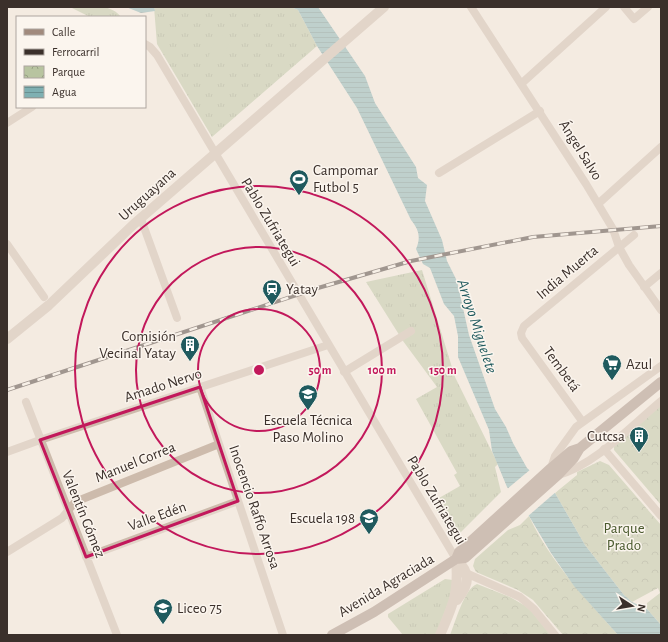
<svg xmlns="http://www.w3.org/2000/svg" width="668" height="642" viewBox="0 0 668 642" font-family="'Alegreya Sans',sans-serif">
  <defs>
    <pattern id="grass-tufts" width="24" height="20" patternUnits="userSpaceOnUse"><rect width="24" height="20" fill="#b8c4a0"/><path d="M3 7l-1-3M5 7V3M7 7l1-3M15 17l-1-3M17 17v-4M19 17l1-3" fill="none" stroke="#97a083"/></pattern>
    <pattern id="park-crowns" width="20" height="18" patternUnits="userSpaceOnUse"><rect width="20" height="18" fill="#b8c4a0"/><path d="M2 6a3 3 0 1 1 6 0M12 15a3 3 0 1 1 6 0" fill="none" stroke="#97a083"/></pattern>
    <pattern id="water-rules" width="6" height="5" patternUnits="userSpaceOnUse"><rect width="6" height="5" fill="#7fb0b2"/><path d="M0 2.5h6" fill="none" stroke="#699091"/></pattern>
  </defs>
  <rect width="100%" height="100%" fill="#f4ebe1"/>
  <path fill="url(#grass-tufts)" d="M 70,7 C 87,7 110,2 121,17 L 90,17 Z
    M 154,7 L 291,7 L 298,10 L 317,46 L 212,137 L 157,44 Z
    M 422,270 L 455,377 L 498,464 L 495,467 L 501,492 L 453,540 L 432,502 L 460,486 L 454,475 L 457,473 L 416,399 L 437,387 L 403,341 L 366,282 Z
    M 445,579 L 453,580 L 455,585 L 436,635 L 403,635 L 388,617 L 388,614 Z"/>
  <path fill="url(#park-crowns)" d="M 661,405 L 661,505 L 614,450 L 614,446 Z
    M 600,461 L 609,465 L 661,525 L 661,625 L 647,609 L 647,603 L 660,593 L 658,588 L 632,602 L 624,595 L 585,545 L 555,493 L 577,475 L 577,472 Z
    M 529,516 C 550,562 586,598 618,635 L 563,635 L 533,600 L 518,590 L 476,572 L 473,566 L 475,559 L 508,530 L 520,525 Z
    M 477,584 L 510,597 L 529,608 L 551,635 L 450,635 C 456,621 464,589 477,584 Z"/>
  <path fill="#b8c4a0" d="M 217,34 L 231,39 L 221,63 L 208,58 Z"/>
  <path fill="url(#water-rules)" d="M 126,7 L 154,7 L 155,11 L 141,13 Z
    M 291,7 L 318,7 L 365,76 L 375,103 L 416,167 L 418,178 L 427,185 L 425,201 L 442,240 L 447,261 L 457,281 L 469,335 L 495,409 L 506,427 L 513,443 L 527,468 L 555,493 L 585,545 L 624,595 L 632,602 L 647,609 L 661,625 L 661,635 L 618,635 L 574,586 L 551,553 L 529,516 L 507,487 L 492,451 L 489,430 L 458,357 L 458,336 L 454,316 L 444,304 L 430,268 L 423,264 L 416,249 C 421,237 419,230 411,220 L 357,108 L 317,46 L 298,10 Z"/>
  <path fill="#f4ebe1" d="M 531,469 L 557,491 L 527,517 L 506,490 Z"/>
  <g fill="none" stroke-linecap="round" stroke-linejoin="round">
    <path stroke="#cdbbac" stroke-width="8" d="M 471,7 L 586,184 L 613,229 L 619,247 L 629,265 L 661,310
      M 624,7 L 634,19 L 648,7
      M 145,44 L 150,47 L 157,55 L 456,559
      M 521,84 L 606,7
      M 7,123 L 32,107
      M 439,173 L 540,111
      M 598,204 L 661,147
      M 141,219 L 177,318
      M 7,244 L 44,297
      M 644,287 L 661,273
      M 344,372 L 411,331
      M 200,387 L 283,635
      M 26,402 L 117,635
      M 582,421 L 522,338 L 521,333 L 524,326 L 634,235
      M 604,449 L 661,516
      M 7,452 L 40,440 L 328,345
      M 551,468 L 555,456 L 576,427 L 661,366
      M 558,475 C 594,466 632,425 661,401
      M 7,552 L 62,518 L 75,502 L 219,444
      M 86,557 L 238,501
      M 468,574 L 520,597 L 534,609 L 555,635"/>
    <path stroke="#cdbbac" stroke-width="10" d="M 7,339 L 49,305 L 134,224 L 384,7
      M 456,559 C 471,573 470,584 457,600
      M 440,635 C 453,605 459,593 456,559"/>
    <path stroke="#a18a7d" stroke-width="10" d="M 456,559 L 459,552 L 551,468 L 571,451 L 580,448
      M 332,635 L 374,612 L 456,559 L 465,558 L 558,475 L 574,458 L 580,448 L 661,382"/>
    <g stroke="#3b302b" stroke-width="4">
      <path id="rail" d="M 7,390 L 318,288 L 411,261 L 533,237 L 661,226"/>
    </g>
    <use href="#rail" stroke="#fbf5ee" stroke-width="2.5" stroke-dasharray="8" stroke-linecap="butt"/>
  </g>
  <path d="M0 0H668V642H0ZM 200,387 L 238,501 L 86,557 L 40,440 Z" fill="#f4ebe1" fill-opacity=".55" fill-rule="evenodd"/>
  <path fill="none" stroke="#c2185b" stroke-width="3" stroke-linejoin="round" d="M 200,387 L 238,501 L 86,557 L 40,440 Z"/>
  <g fill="none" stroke="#c2185b" stroke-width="2">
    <circle cx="259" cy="370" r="61"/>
    <circle cx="259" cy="370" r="123"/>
    <circle cx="259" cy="370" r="184"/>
  </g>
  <defs>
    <g id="stadium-pin" transform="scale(1)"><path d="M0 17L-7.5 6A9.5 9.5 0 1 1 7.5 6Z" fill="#1f5a5e" stroke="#fbf5ee"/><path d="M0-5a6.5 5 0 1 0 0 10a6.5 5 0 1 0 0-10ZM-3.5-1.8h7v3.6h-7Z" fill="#fff"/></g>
    <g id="station-pin" transform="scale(1)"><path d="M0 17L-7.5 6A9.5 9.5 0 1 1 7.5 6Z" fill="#1f5a5e" stroke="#fbf5ee"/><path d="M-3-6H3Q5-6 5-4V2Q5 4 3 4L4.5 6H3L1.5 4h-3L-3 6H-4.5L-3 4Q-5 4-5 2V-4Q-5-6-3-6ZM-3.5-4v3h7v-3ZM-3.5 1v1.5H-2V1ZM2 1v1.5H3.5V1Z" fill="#fff"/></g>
    <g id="building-pin" transform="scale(1)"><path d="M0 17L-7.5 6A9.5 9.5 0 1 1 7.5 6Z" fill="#1f5a5e" stroke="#fbf5ee"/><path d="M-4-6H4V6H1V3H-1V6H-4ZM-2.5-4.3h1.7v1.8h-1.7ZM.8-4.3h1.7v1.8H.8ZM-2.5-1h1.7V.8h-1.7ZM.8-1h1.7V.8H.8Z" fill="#fff"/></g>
    <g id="supermarket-pin" transform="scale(1)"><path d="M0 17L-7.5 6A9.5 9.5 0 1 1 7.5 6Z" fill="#1f5a5e" stroke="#fbf5ee"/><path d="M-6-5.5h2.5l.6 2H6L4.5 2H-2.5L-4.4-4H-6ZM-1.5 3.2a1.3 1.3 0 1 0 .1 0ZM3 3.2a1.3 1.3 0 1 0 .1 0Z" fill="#fff"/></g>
    <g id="school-pin" transform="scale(1)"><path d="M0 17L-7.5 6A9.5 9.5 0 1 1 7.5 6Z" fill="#1f5a5e" stroke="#fbf5ee"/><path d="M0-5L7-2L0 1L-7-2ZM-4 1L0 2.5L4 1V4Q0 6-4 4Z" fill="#fff"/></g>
  </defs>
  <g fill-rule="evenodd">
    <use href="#stadium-pin" x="299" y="179"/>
    <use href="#station-pin" x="272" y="289"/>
    <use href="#building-pin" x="190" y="345"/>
    <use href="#supermarket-pin" x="612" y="364"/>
    <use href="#school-pin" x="308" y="394"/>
    <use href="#building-pin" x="639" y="436"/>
    <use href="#school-pin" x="369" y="518"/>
    <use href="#school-pin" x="163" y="608"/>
  </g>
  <g text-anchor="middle" stroke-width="3" stroke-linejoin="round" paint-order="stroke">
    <g font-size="15" fill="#3b302b" stroke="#fbf5ee">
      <text transform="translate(581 150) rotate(58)" y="5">Ángel Salvo</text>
      <text transform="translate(147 194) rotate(-42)" y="5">Uruguayana</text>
      <text transform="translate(271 222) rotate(59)" y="5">Pablo Zufriategui</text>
      <text transform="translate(567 272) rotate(-40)" y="5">India Muerta</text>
      <text transform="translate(562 369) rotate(54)" y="5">Tembetá</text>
      <text transform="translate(163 385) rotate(-18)" y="5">Amado Nervo</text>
      <text transform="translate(135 462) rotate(-22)" y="5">Manuel Correa</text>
      <text transform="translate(437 500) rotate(59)" y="5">Pablo Zufriategui</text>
      <text transform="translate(255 507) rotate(71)" y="5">Inocencio Raffo Arrosa</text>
      <text transform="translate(84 514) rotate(68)" y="5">Valentín Gómez</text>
      <text transform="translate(157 516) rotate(-20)" y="5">Valle Edén</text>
      <text transform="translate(386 585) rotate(-31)" y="5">Avenida Agraciada</text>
    </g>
    <g font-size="15" fill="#3b302b" stroke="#fbf5ee" text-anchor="start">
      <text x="313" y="175">Campomar<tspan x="313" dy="17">Futbol 5</tspan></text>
      <text x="286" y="294">Yatay</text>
      <text x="176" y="341" text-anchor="end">Comisión<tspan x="176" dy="17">Vecinal Yatay</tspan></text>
      <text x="626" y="369">Azul</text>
      <text x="308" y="425" text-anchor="middle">Escuela Técnica<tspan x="308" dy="17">Paso Molino</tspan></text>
      <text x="625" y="441" text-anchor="end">Cutcsa</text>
      <text x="355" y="523" text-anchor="end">Escuela 198</text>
      <text x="177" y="613">Liceo 75</text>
    </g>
    <g font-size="15" fill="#4a5a2e" stroke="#fbf5ee">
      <text x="624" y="533">Parque<tspan x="624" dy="17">Prado</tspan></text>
    </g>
    <g font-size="16" font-style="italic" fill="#1f5a5e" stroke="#fbf5ee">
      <text transform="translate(478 326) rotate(72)" y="6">Arroyo Miguelete</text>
    </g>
  </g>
  <circle cx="259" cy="370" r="6" fill="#c2185b" stroke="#fbf5ee" stroke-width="2"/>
  <g font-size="12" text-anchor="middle" font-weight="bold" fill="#c2185b" stroke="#fbf5ee" stroke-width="3" stroke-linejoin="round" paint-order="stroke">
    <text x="320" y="374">50 m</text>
    <text x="382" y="374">100 m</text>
    <text x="443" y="374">150 m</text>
  </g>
  <rect width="668" height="642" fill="none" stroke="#3b302b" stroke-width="16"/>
  <rect x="16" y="16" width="130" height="92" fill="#fbf5ee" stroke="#aea6a0"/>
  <rect x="24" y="29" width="20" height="6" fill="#a18a7d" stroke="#aea6a0"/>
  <text x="52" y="36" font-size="12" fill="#3b302b">Calle</text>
  <rect x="24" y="49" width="20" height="6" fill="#3b302b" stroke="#aea6a0"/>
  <text x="52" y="56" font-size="12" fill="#3b302b">Ferrocarril</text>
  <rect x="24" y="66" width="20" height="12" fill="url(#park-crowns)" stroke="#aea6a0"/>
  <text x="52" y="76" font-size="12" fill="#3b302b">Parque</text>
  <rect x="24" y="86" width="20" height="12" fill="url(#water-rules)" stroke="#aea6a0"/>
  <text x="52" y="96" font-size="12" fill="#3b302b">Agua</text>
  <g transform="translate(632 606) rotate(102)" stroke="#fbf5ee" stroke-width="3" paint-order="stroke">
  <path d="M0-3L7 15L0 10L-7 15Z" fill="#3b302b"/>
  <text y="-6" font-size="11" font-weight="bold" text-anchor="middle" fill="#3b302b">N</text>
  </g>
</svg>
